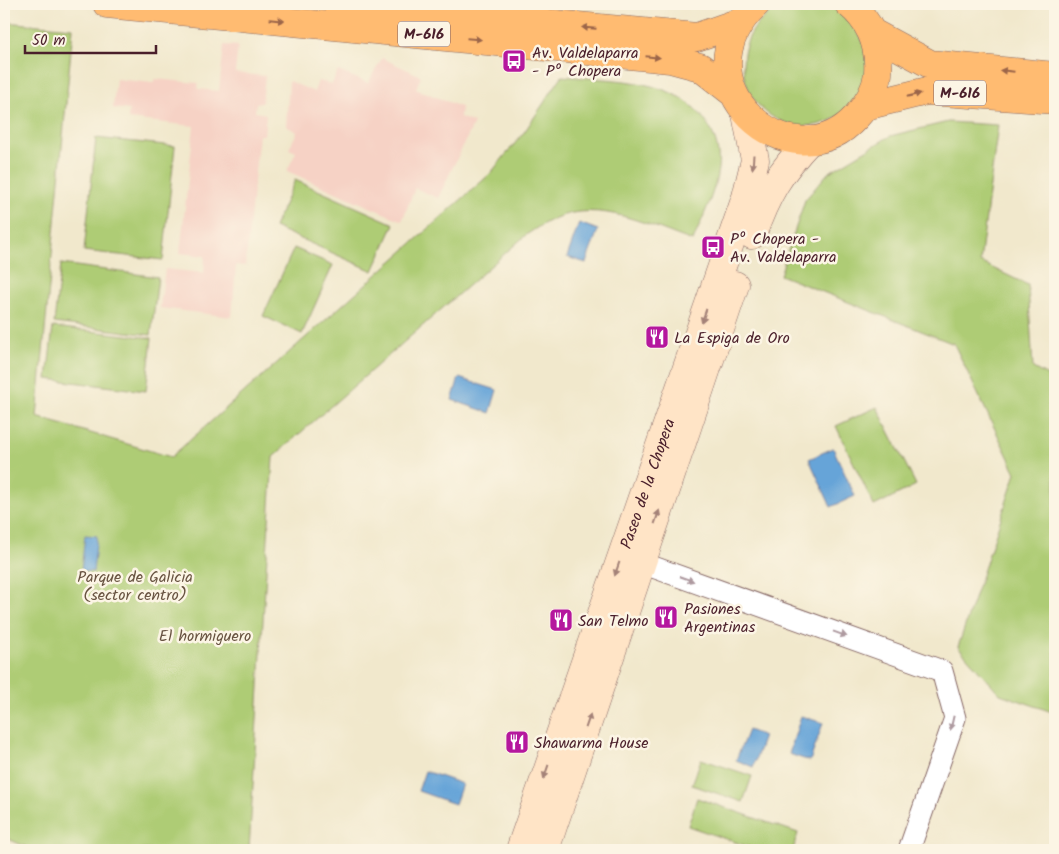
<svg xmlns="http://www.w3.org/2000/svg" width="1059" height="854" viewBox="0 0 1059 854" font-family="Kalam,sans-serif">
  <rect width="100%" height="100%" fill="#fcf5e5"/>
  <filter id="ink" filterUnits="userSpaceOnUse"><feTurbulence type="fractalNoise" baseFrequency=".02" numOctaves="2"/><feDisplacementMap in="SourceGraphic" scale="10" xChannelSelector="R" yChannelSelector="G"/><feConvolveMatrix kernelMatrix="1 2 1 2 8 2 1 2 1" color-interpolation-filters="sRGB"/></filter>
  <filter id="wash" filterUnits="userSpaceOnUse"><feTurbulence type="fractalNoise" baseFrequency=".0096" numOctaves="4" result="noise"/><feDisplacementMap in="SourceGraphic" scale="20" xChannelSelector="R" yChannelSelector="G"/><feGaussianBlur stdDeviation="1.12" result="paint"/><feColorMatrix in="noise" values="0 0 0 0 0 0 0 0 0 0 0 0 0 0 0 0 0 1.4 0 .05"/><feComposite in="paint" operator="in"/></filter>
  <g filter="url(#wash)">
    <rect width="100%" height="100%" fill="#f1e8cc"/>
    <path fill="#f6d2c5" d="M 224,45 L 238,46 L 235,73 L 265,76 L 262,103 L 256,103 L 255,112 L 266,114 L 264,135 L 259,135 L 245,266 L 236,265 L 232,317 L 160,308 L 165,269 L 204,273 L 205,256 L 180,253 L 194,126 L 128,119 L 129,110 L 113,108 L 116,79 L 153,83 L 155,79 L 198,83 L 198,89 L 219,91 Z
      M 382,58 L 421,76 L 416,89 L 461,107 L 460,117 L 474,123 L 438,198 L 415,188 L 402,221 L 287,171 L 296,152 L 289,149 L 297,132 L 286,126 L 289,81 L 314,92 L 318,81 L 332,84 L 338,71 L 368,83 Z"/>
    <path fill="#aecc74" stroke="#7c7650" d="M743 64a62 62 0 1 1 124 0a62 62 0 1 1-124 0Z
      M 4,22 L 73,28 L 37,417 L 171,457 L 490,174 L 525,131 L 562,76 C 613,81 678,76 708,125 C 716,137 720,154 718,169 C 715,194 702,218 693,241 C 649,226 600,198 553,219 C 544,223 535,229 526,235 L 273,457 L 249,850 L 33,850 L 4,837 Z
      M 948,122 L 998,125 L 980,262 L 1028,285 L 1033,368 L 1055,380 L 1055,713 L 1000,694 L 958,647 L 1016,473 L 954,344 L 780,275 L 805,200 L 828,173 L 890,136 Z
      M 96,138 L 175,146 L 163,260 L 84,251 Z
      M 295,180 L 394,224 L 373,271 L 274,227 Z
      M 294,248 L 333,265 L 302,334 L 263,316 Z
      M 61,264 L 158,277 L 151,335 L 54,323 Z
      M 53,327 L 152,338 L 146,391 L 47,379 Z
      M 877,407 L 916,485 L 874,506 L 836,426 Z
      M 701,759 L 752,776 L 743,802 L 692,785 Z
      M 697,798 L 798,833 L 793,850 L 758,850 L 688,826 Z"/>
    <path fill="#66a4d8" stroke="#586282" d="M 579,223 L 598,230 L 586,263 L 567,257 Z
      M 459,378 L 497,390 L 490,413 L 452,400 Z
      M 833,448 L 855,496 L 831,507 L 809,459 Z
      M 85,535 L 97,536 L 93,572 L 81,571 Z
      M 801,716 L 823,723 L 810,761 L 789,754 Z
      M 748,730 L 764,736 L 753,767 L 736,760 Z
      M 425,771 L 462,784 L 455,804 L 418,791 Z"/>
  </g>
  <g filter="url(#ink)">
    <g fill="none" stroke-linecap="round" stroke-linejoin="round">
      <g stroke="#846563" stroke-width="23">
        <path id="street" d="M 642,563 L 942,671 L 955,718 L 909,850"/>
      </g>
      <g stroke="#846563" stroke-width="29">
        <g id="secondary">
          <path d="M 752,235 C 767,193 779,173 810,140"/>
          <path id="s1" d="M 520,850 L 746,197 L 755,160 L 746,114"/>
          <path d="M 545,850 L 735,285"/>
        </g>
      </g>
      <g stroke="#846563" stroke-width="29">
        <path id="highway" d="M 107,4 L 670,59 L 700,67 L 732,92
          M 337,4 L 697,37 L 740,22
          M 756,4 C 672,83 792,188 856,117 C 867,105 876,91 878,74 C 880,46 871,22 849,4
          M 873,33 L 930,64 L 1055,76
          M 866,106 L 927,91 L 1055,100"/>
      </g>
      <use href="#street" stroke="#fff" stroke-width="21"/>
      <use href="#secondary" stroke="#ffe4c6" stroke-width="28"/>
      <use href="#highway" stroke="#ffbb71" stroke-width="28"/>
    </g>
    <defs><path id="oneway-solid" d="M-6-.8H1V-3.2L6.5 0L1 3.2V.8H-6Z" transform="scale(1.25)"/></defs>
    <g fill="#9b654a">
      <use href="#oneway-solid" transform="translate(277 20) rotate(6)"/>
      <use href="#oneway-solid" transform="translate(589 28) rotate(-175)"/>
      <use href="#oneway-solid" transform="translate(474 39) rotate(5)"/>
      <use href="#oneway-solid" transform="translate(653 57) rotate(6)"/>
      <use href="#oneway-solid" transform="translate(1007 71) rotate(-174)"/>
      <use href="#oneway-solid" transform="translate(914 95) rotate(-14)"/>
    </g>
    <g fill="#a48278">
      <use href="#oneway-solid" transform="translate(753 162) rotate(94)"/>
      <use href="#oneway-solid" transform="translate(704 316) rotate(109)"/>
      <use href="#oneway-solid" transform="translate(657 517) rotate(-71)"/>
      <use href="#oneway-solid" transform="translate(617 569) rotate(109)"/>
      <use href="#oneway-solid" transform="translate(588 721) rotate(-71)"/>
      <use href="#oneway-solid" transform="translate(546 772) rotate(109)"/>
    </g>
    <g fill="#ae9aa0">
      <use href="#oneway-solid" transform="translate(687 579) rotate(20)"/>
      <use href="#oneway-solid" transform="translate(840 634) rotate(20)"/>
      <use href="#oneway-solid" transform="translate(952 723) rotate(103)"/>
    </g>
  </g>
  <defs>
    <g id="bus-square" transform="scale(1.25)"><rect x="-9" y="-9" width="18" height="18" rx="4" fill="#b5179e" stroke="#fcf5e5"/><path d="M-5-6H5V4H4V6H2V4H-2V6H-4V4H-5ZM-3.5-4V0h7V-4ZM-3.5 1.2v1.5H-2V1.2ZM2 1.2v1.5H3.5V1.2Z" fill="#fff"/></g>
    <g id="restaurant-square" transform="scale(1.25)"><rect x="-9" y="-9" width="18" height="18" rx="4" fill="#b5179e" stroke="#fcf5e5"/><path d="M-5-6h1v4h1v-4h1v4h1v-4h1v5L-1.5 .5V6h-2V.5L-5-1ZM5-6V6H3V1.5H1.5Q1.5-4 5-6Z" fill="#fff"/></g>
  </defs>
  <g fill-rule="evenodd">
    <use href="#bus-square" x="514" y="61"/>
    <use href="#bus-square" x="713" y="247"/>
    <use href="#restaurant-square" x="657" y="337"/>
    <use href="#restaurant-square" x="666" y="617"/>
    <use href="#restaurant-square" x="561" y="620"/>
    <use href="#restaurant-square" x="517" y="742"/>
  </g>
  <g text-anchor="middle" stroke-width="5" stroke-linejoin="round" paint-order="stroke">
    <g fill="#fcf5e5" stroke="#7f5f63" stroke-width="1">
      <rect x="398" y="21.5" width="52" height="25" rx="4"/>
      <rect x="934" y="80.5" width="52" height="25" rx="4"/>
    </g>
    <g font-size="15" font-weight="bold" fill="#4a1f2b">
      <text x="424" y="39">M-616</text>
      <text x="960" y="98">M-616</text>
    </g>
    <g font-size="16" fill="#4a1f2b" stroke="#fcf5e5" text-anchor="start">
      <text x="532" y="58">Av. Valdelaparra<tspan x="532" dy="18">- Pº Chopera</tspan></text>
      <text x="730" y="244">Pº Chopera -<tspan x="730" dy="18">Av. Valdelaparra</tspan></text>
      <text x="674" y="343">La Espiga de Oro</text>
      <text x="684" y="614">Pasiones<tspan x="684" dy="18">Argentinas</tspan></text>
      <text x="578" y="626">San Telmo</text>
      <text x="534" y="748">Shawarma House</text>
    </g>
    <g font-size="16" fill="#4a1f2b" stroke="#fcf5e5">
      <text dy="6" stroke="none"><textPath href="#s1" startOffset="388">Paseo de la Chopera</textPath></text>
    </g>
    <g font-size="16" fill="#685341" stroke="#fcf5e5">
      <text x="135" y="582">Parque de Galicia<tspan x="135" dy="18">(sector centro)</tspan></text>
      <text x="205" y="641">El hormiguero</text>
    </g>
  </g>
  <rect width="1059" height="854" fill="none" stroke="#fcf5e5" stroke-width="20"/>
  <path d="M25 45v8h131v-8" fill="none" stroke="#4a1f2b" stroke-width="2.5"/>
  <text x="32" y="45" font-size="15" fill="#4a1f2b" stroke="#fcf5e5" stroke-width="4" paint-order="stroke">50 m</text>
</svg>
